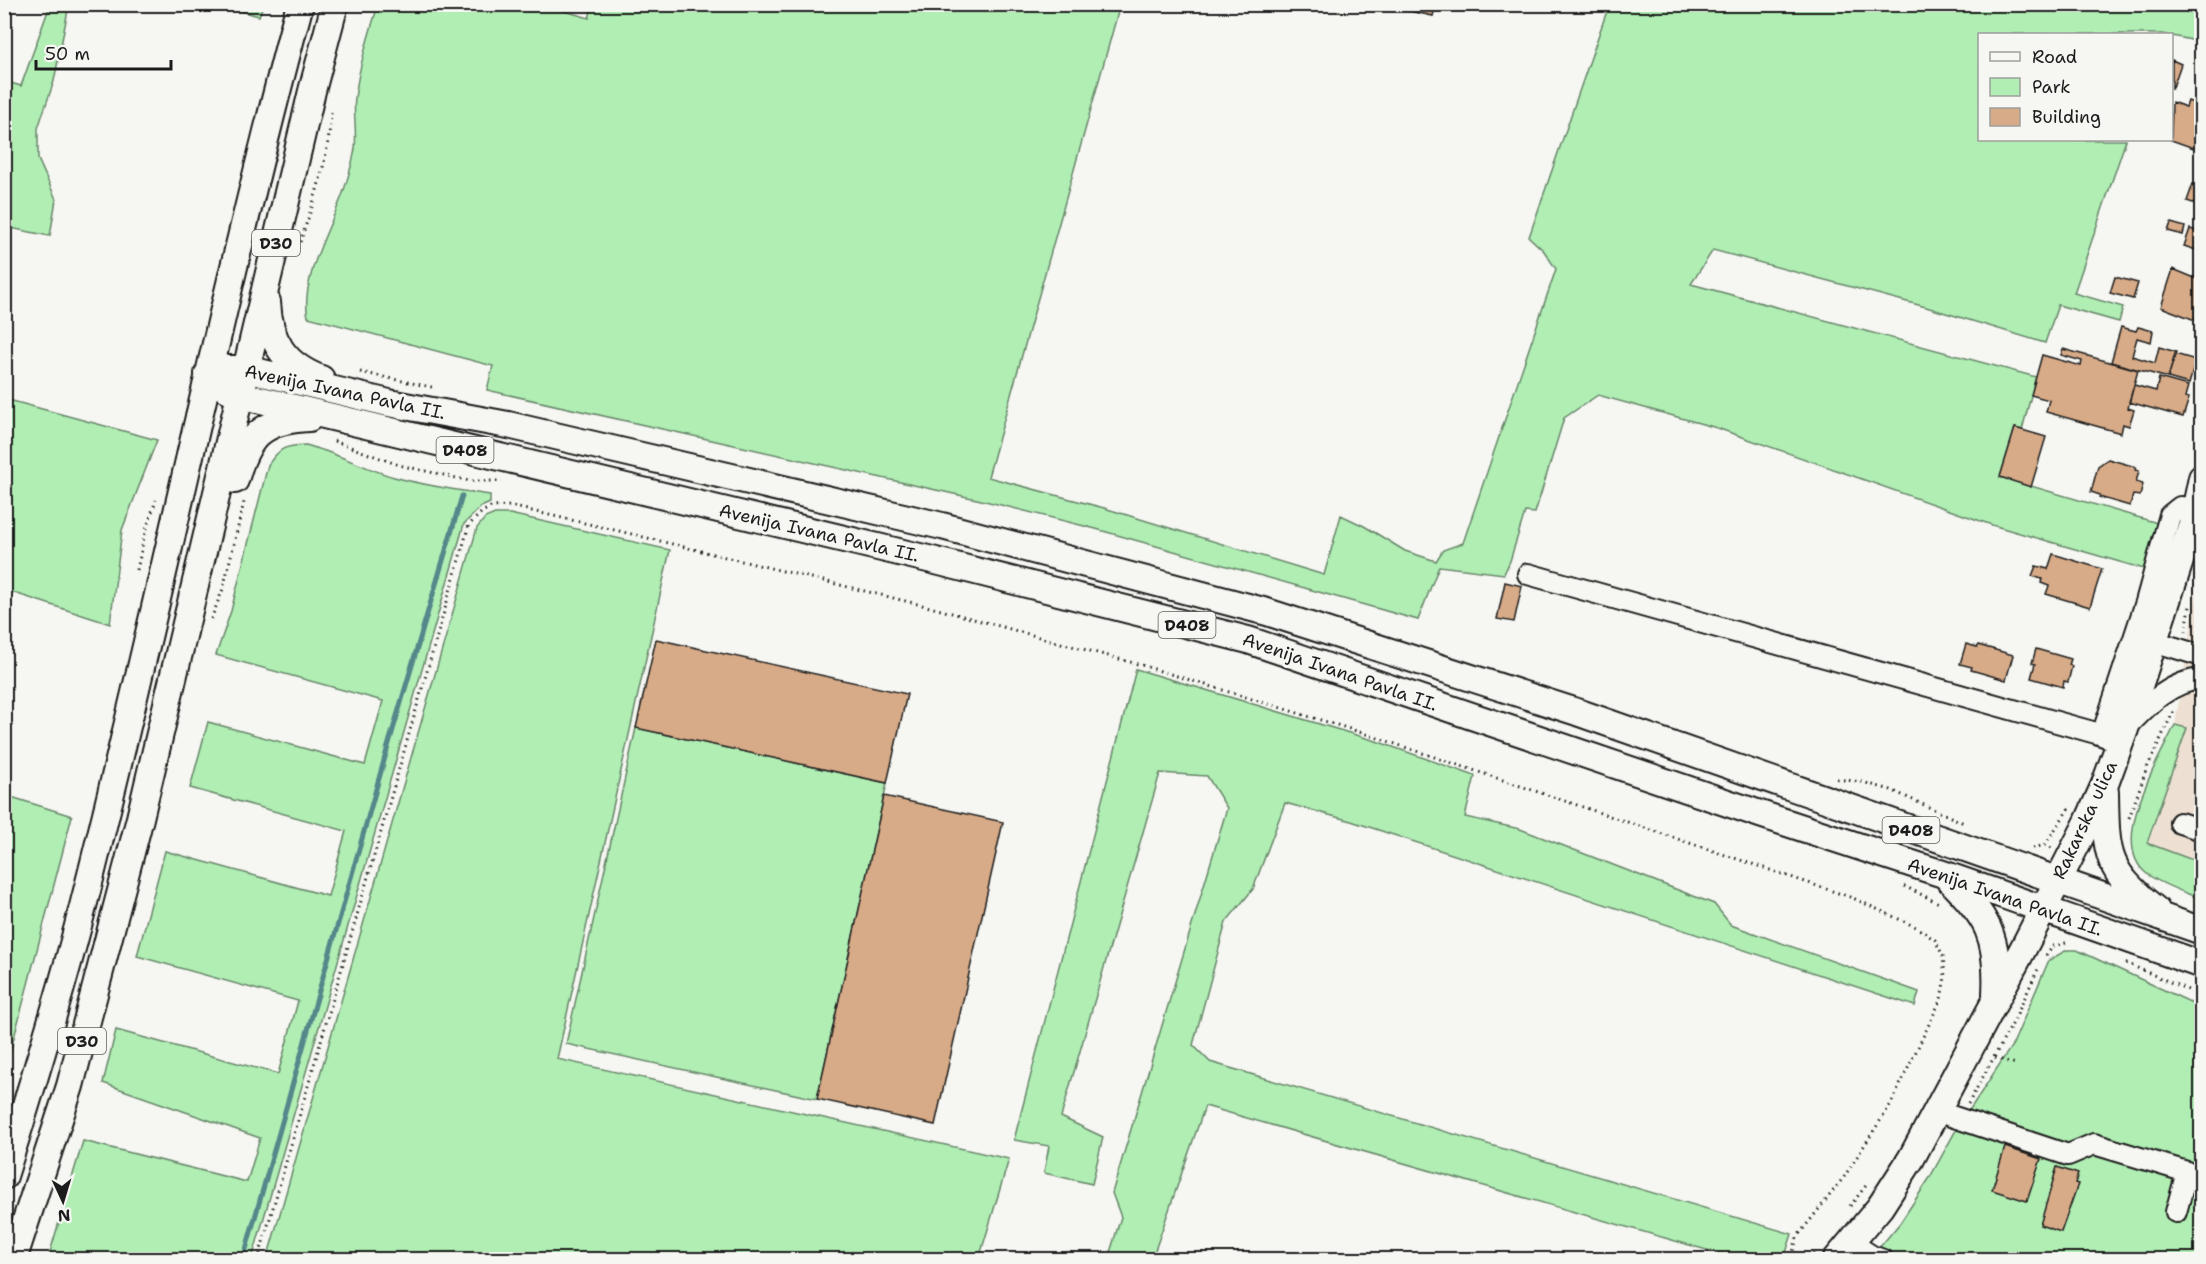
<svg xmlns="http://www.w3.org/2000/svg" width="2206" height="1264" viewBox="0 0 2206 1264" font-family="'Shantell Sans',sans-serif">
  <rect width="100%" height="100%" fill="#f6f6f2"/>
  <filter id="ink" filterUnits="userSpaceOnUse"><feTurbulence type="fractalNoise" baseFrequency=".0167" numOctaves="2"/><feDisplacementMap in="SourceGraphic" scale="12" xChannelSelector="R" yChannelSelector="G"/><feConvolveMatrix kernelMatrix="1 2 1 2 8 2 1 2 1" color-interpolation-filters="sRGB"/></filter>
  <g filter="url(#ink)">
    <path fill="#ede0d2" d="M 2201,566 L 2201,863 L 2147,843 L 2187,729 L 2175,725 Z"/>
    <path fill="#b0eeb4" stroke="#668568" stroke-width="1.5" d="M 593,4 L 1120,5 L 988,477 L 1104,508 L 1324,575 L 1341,515 L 1364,526 L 1405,551 L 1436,561 L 1443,550 L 1463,543 L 1556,269 L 1544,251 L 1529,237 L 1609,5 L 2188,4 L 2201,6 L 2201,42 L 2163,34 L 1980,34 L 1980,140 L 2126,140 L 2074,293 L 2123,307 L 2119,322 L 2058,305 L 2045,343 L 1926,307 L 1713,250 L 1691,284 L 2036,377 L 2022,430 L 2015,428 L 2000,477 L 2161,524 L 2151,571 L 1992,525 L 1717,428 L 1598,395 L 1564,418 L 1535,513 L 1525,512 L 1510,561 L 1504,574 L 1439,566 L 1418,620 L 1096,529 L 981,500 L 487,390 L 493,366 L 308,317 C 300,281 329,230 342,196 C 347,181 353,163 355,148 C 357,131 353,114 355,98 C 359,66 369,35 378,5 L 544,5 L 589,18 Z
      M 50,5 L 69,5 L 54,81 L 38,128 L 38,159 L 56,199 L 50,236 L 5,227 L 4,81 L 21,86 Z
      M 218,5 L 263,4 L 263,5 L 259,16 Z
      M 5,399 L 157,440 L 122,530 L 110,624 L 5,590 Z
      M 306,445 C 336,453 364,468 394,477 C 425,486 458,490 490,495 L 490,503 L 481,507 L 464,524 L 252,1259 L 48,1259 L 83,1141 L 247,1182 L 260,1138 L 103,1083 L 116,1030 L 278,1074 L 298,1001 L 137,956 L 165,851 L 328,896 L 346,831 L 190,788 L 208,722 L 365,765 L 383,701 L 216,655 L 231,611 L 268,465 C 280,447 285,446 306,445 Z
      M 495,514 L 510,514 L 670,550 L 557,1059 L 1009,1159 L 979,1259 L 267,1259 L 477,528 L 485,518 Z
      M 1136,669 L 1376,741 L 1475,776 L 1465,817 L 1520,829 L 1714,904 L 1731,925 L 1919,992 L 1915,1006 L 1351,821 L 1285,803 L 1253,889 L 1226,922 L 1193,1045 L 1210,1062 L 1792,1234 L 1784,1259 L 1738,1259 L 1205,1106 L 1152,1259 L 1108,1259 L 1121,1217 L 1112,1193 L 1227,808 L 1207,776 L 1160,773 L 1061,1117 L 1103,1137 L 1092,1184 L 1044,1173 L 1049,1146 L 1014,1140 Z
      M 2175,725 L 2187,728 L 2147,843 L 2201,863 L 2201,899 C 2184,892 2162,885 2147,874 C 2107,843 2159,759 2175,725 Z
      M 636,728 L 887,783 L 817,1099 L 566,1044 Z
      M 5,795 L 72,816 L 5,1072 L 4,795 Z
      M 2067,950 L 2077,950 L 2090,956 L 2201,1007 L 2201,1259 L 1869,1260 L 1900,1223 L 1929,1179 L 1955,1132 L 2013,1044 L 2049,960 Z"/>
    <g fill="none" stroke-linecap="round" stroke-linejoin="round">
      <path stroke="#55868a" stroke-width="5" d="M 243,1260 L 387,750 L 462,496"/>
    </g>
    <path fill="#d7ab88" stroke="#1c1c1c" stroke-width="1.5" d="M 1392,4 L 1436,4 L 1433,16 L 1400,9 L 1401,6 Z
      M 2172,60 L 2181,64 L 2172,90 Z
      M 2188,101 L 2202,106 L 2202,151 L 2171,140 L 2172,102 L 2186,107 Z
      M 2193,184 L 2202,187 L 2202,206 L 2187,201 Z
      M 2171,223 L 2185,227 L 2183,235 L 2168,231 Z
      M 2190,229 L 2201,232 L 2196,250 L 2184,246 Z
      M 2173,269 L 2202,281 L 2202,318 L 2196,316 L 2195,320 L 2161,307 Z
      M 2115,277 L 2138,283 L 2133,299 L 2110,293 Z
      M 2121,327 L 2136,331 L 2138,327 L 2153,331 L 2151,342 L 2137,338 L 2132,356 L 2155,363 L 2159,347 L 2176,352 L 2168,378 L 2111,362 Z
      M 2063,349 L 2138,370 L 2128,408 L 2134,410 L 2129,426 L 2123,424 L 2121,433 L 2046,412 L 2049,400 L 2031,395 L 2042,355 L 2081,366 L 2082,361 L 2061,355 Z
      M 2175,354 L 2196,360 L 2189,384 L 2168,378 Z
      M 2159,378 L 2188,386 L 2185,397 L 2189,398 L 2183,417 L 2129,402 L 2134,385 L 2156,391 Z
      M 2015,428 L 2046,437 L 2031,487 L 2000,477 Z
      M 2108,459 L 2136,467 L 2135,470 L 2139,471 L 2136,482 L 2143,484 L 2140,496 L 2133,495 L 2130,506 L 2099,497 L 2100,495 L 2091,492 L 2098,466 Z
      M 2053,554 L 2102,569 L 2090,607 L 2046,594 L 2049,586 L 2041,583 L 2042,579 L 2032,576 L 2036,566 L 2048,569 Z
      M 1505,582 L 1522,586 L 1514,622 L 1497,619 Z
      M 656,639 L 907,694 L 887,783 L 636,728 Z
      M 1966,644 L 1977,647 L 1978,645 L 2013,655 L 2006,680 L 1971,670 L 1972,667 L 1960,664 Z
      M 2036,649 L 2071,659 L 2069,665 L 2072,666 L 2068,682 L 2064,681 L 2063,687 L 2031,678 L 2035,664 L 2032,663 Z
      M 884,796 L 1003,822 L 935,1125 L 817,1099 Z
      M 2005,1147 L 2041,1159 L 2027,1201 L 1992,1190 Z
      M 2057,1167 L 2078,1174 L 2075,1183 L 2078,1184 L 2061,1232 L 2040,1225 Z
      M 2028,1254 L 2045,1260 L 2026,1260 Z"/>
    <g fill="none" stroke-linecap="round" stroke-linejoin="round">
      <g stroke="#1c1c1c" stroke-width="24">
        <path id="minor" d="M 1528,574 L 2096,733 L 2120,742
          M 2153,641 L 2202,656
          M 2127,727 C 2147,706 2170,681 2202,679
          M 2102,735 L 2146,602 L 2170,515 L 2180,507 L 2197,509
          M 2180,823 L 2202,830
          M 1936,1111 L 2068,1155 L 2094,1144 L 2187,1172 L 2176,1212
          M 1850,1242 L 1872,1256 L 1883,1260"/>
      </g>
      <g stroke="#1c1c1c" stroke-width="30">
        <path id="major" d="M 267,302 C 269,341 284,365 321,379
          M 208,374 L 220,385 L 240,395 L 928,559 L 1248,640 L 1760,814 L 1943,874 L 2202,965
          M 208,374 L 227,369 L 246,369 L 389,403 L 508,425 L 942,526 L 1267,612 L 1577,712 L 2202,931
          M 235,480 C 247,436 262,420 309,418
          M 2105,792 C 2106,854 2105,870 2156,910
          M 1948,878 C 1988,917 1999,937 1996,994
          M 4,1176 C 30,1093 56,1010 78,926 C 157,620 218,310 300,4
          M 13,1260 L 70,1086 L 140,818 L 312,91 L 335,4
          M 1836,1260 L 1880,1207 L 1911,1159 L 2025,945 L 2088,822 L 2105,784 L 2125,729 L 2193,521 L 2202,478"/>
      </g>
      <path stroke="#1c1c1c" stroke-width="3" stroke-dasharray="1.5 4.5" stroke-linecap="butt" d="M 300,242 C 315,199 329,157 331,112
        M 360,372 L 436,388
        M 334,441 L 399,465 L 470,481 L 502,481
        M 137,570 L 145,533 L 156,500
        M 211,619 L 223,589 L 245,498
        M 2186,632 L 2190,606
        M 1837,779 L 1862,782 L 1891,790 L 1966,824
        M 2129,818 L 2147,768 L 2174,710
        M 2045,845 L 2069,808
        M 2033,848 L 2045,845 L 2052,848
        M 1904,886 L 1941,904
        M 2046,956 L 2053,946 L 2070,942
        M 2126,963 L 2202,996
        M 1995,1058 L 2016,1064
        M 1968,1104 L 2014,1021 L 2038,969
        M 1850,1206 L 1868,1183
        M 258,1260 L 469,525 L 482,512 L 491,507 L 510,506 L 619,531 L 930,607 L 1141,665 L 1363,733 L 1853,898 L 1916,927 L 1935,940 L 1943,956 L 1945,977 L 1941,999 L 1891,1104 L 1844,1177 L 1797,1237 L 1791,1260
        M 1810,1260 L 1815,1252"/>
      <use href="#minor" stroke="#f6f6f2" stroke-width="20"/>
      <use href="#major" stroke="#f6f6f2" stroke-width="26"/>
    </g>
  </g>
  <g text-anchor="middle" stroke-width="6" stroke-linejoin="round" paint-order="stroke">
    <g fill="#f6f6f2" stroke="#5d5d5c" stroke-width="1.5">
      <rect x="252" y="230" width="48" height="26" rx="4.5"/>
      <rect x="436.5" y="437" width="57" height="26" rx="4.5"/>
      <rect x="1158.5" y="612" width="57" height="26" rx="4.5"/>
      <rect x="1882.5" y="817" width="57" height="26" rx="4.5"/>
      <rect x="58" y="1028" width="48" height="26" rx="4.5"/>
    </g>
    <g font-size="16" font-weight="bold" fill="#1c1c1c">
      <text x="276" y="249">D30</text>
      <text x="465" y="456">D408</text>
      <text x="1187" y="631">D408</text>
      <text x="1911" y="836">D408</text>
      <text x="82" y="1047">D30</text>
    </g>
    <g font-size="18" fill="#1c1c1c" stroke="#f6f6f2">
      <text transform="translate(345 392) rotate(12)" y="6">Avenija Ivana Pavla II.</text>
      <text transform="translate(819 533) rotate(13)" y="6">Avenija Ivana Pavla II.</text>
      <text transform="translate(1340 672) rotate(19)" y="6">Avenija Ivana Pavla II.</text>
      <text transform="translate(2085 820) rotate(-65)" y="6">Rakarska ulica</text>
      <text transform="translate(2005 897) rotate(19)" y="6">Avenija Ivana Pavla II.</text>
    </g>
  </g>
  <rect width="2206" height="1264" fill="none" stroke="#f6f6f2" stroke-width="24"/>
  <rect x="12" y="12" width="2182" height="1240" fill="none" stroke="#1c1c1c" stroke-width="2" filter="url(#ink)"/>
  <rect x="1978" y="33" width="195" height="108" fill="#f6f6f2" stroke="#9f9f9c" stroke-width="1.5"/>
  <rect x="1990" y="52" width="30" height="9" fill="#f6f6f2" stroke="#9f9f9c" stroke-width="1.5"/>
  <text x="2032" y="63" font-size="18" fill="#1c1c1c">Road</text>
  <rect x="1990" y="78" width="30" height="18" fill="#b0eeb4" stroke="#9f9f9c" stroke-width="1.5"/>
  <text x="2032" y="93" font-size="18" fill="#1c1c1c">Park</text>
  <rect x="1990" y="108" width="30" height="18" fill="#d7ab88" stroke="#9f9f9c" stroke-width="1.5"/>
  <text x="2032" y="123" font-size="18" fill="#1c1c1c">Building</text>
  <g transform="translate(63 1201) rotate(176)" stroke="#f6f6f2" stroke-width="4.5" paint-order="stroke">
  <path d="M0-4.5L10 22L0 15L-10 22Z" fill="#1c1c1c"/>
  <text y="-9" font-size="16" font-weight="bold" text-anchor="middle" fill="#1c1c1c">N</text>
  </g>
  <path d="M36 60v9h135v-9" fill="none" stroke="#1c1c1c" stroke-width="3"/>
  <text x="45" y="60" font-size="18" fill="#1c1c1c" stroke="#f6f6f2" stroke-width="4.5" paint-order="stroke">50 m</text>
</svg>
